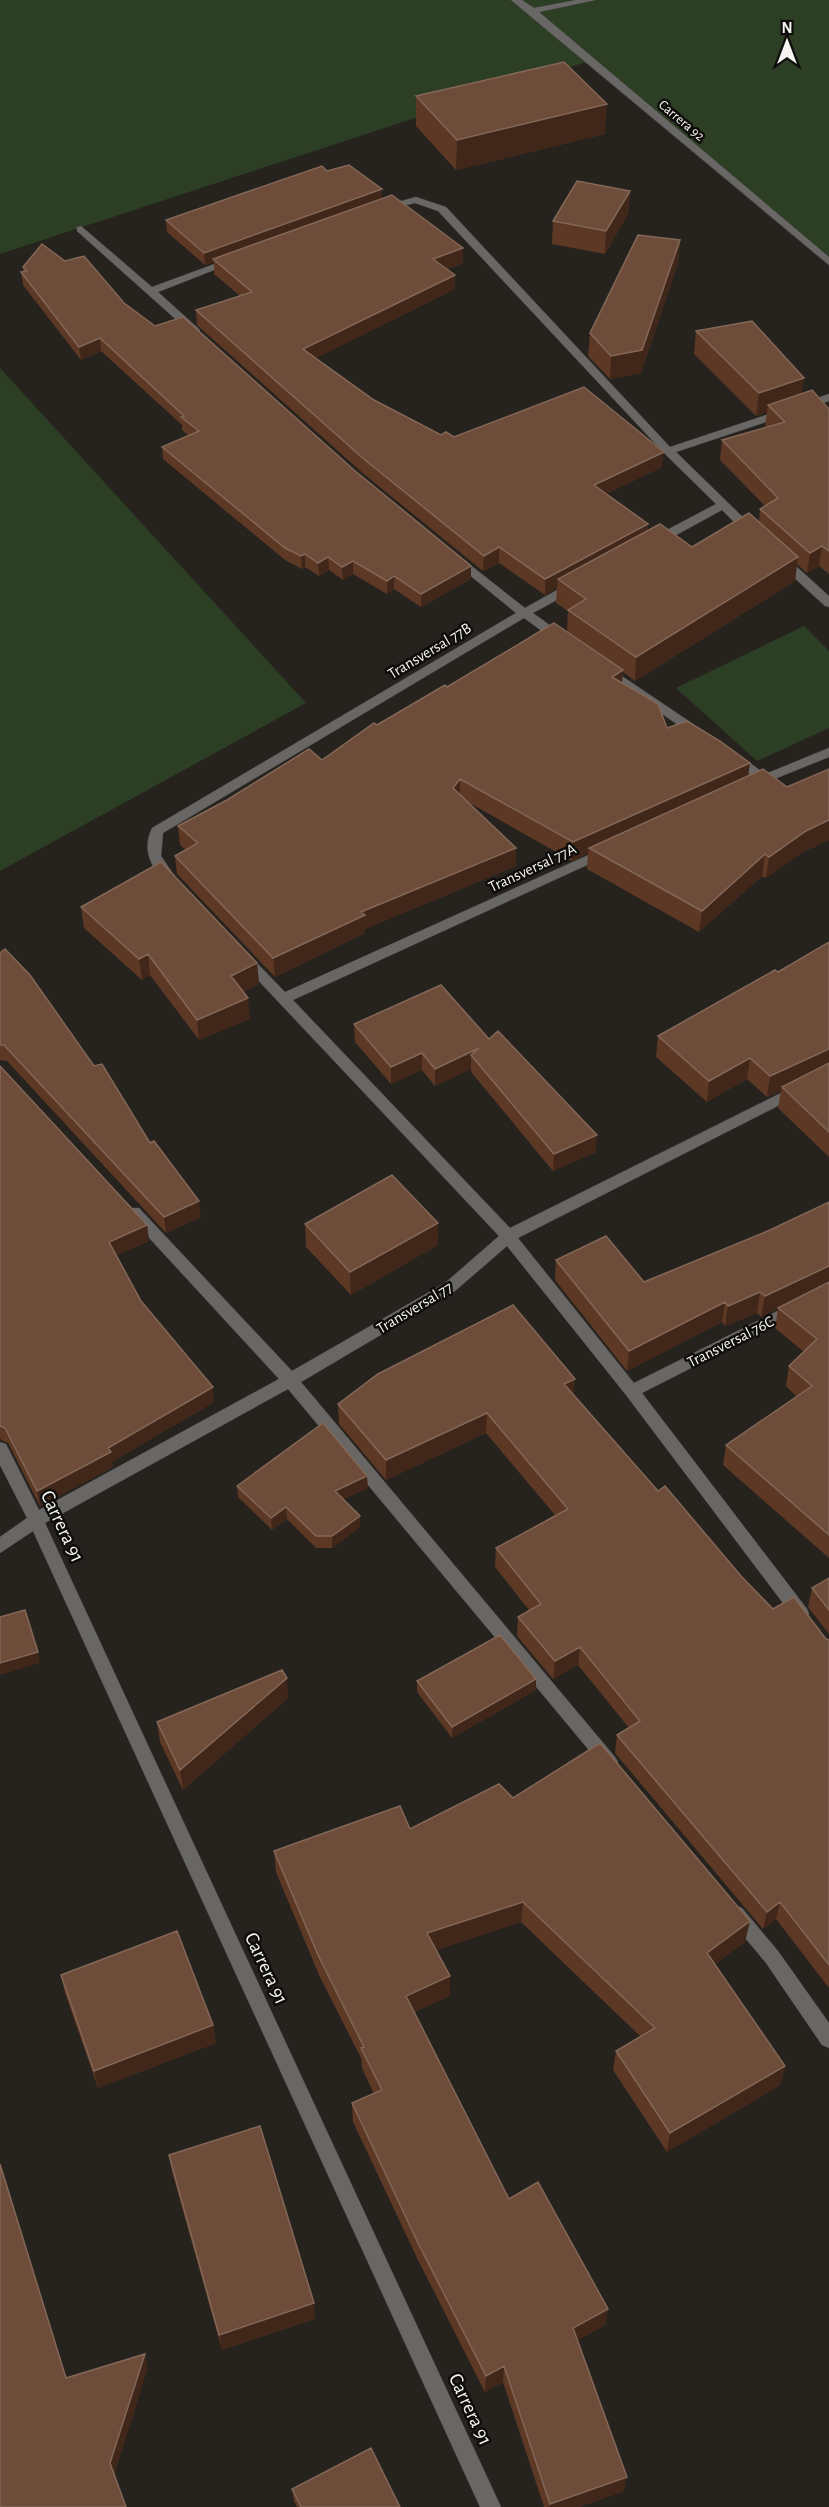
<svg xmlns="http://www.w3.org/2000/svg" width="829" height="2507" viewBox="0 0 829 2507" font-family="'Alegreya Sans',sans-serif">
  <rect width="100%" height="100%" fill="#26231f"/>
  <path fill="#2c3e23" d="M 0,0 L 829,0 L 829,263 L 586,62 L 0,254 Z
    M 0,368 L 306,703 L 0,871 Z
    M 804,626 L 829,651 L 829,728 L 757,761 L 676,688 Z"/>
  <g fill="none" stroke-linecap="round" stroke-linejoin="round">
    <g stroke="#43403c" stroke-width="1">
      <path id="minor" d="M 511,0 L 522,0 L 534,8 L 576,0 L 596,0 L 539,12 L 829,257 L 829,265 Z
        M 416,197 L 446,207 L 670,447 L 829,394 L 829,401 L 676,452 L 755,529 L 755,535 L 747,535 L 722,510 L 658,545 L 650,545 L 650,539 L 716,504 L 664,453 L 438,211 L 415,203 L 381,211 L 376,208 Z
        M 81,226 L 152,287 L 228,259 L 237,261 L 158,292 L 199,329 L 200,331 L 195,334 L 191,333 L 77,231 L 77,227 Z
        M 455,553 L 525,608 L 571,582 L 579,582 L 579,588 L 533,613 L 566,637 L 566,643 L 558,643 L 524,618 L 163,833 L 161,856 L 176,878 L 169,883 L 164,881 C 150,865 142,849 152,828 L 516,613 L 451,560 L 449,557 Z
        M 782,556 L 786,557 L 829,596 L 829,607 L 825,606 L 778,563 L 778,557 Z
        M 607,666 L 702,730 L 704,733 L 702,736 L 694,736 L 603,673 L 601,670 L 603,667 Z
        M 829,748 L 829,757 L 757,786 L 751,782 L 754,778 L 727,757 L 728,754 L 738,754 L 765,774 Z
        M 604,848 L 609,849 L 611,852 L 609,855 L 293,1000 L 510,1228 L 829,1069 L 829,1080 L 518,1238 L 634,1383 L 829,1285 L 829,1298 L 642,1393 L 807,1609 L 809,1614 L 807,1619 L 801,1621 L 795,1619 L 626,1395 L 507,1246 L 455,1291 L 301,1382 L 615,1757 L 618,1762 L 615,1767 L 609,1770 L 603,1767 L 288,1389 L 45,1523 L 501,2507 L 480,2507 L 33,1531 L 0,1553 L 0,1537 L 27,1518 L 0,1465 L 0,1442 L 6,1444 L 39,1510 L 279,1379 L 129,1216 L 127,1212 L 129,1208 L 139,1208 L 292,1371 L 445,1283 L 499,1236 L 238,959 L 240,956 L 250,956 L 285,992 Z
        M 736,1906 L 742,1908 L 778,1951 L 829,2023 L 829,2048 L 822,2045 L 766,1963 L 730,1920 L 727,1914 L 730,1908 Z"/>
    </g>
    <use href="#minor" fill="#686765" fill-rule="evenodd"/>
  </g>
  <path fill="#5d3824" d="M 416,96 L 605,134 L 456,170 L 416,126 Z
    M 327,171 L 382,199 L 463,248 L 463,263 L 447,269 L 455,275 L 455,289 L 316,358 L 374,400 L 441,435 L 454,437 L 662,467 L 606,494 L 648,524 L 647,531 L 692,547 L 759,522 L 760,509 L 765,506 L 720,460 L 722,440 L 767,427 L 765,425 L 767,412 L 756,416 L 694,354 L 696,331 L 829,409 L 829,574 L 819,566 L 807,573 L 797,564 L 795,581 L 635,681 L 623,672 L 622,683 L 667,728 L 750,763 L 748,776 L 787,787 L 829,769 L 829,840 L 803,852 L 766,878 L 762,876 L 699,932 L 587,869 L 588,853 L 572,861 L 468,802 L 516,866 L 365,929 L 365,933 L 275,977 L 177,874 L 175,856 L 186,850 L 180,845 L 178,826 L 322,760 L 377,725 L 447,687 L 567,631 L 568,611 L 556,603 L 557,588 L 545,595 L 499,563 L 483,571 L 365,475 L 197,325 L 196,310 L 240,296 L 214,274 L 214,262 L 205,265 L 167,232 L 166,220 Z
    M 630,191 L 628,214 L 605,254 L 552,244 L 553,221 Z
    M 680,240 L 678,263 L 641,373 L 610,379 L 588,356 L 590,333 Z
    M 23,267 L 124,303 L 354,470 L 471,566 L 471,579 L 421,607 L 394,589 L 387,594 L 353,574 L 343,580 L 329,570 L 319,576 L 305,567 L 302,569 L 285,560 L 163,459 L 162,447 L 189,436 L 182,430 L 182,425 L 101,351 L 81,360 L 23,285 L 21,272 L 23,272 Z
    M 81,907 L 257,963 L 259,984 L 243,992 L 250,1019 L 199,1040 L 150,975 L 142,980 L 84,928 Z
    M 829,942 L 829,1157 L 778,1108 L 781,1091 L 767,1097 L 747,1079 L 707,1102 L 656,1057 L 658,1036 L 778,972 Z
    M 0,953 L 94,1066 L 150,1143 L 201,1217 L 166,1233 L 7,1061 L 0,1060 Z
    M 354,1024 L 489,1039 L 596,1152 L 553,1171 L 471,1072 L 471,1069 L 435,1086 L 422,1070 L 391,1084 L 355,1042 Z
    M 0,1066 L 147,1225 L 149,1241 L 116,1255 L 141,1301 L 214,1402 L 112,1462 L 113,1467 L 40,1506 L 8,1443 L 1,1440 L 0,1437 Z
    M 829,1202 L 829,1558 L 723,1465 L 726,1445 L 797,1397 L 786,1386 L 789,1366 L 804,1352 L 775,1328 L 778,1308 L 761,1317 L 757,1313 L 725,1326 L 722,1322 L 627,1371 L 555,1280 L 556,1260 L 644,1282 L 770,1230 Z
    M 438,1223 L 438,1245 L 351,1295 L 306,1247 L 305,1224 Z
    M 573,1395 L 658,1491 L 773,1609 L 826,1639 L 829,1640 L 829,1988 L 776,1919 L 763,1929 L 615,1753 L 617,1735 L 629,1728 L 578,1665 L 553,1679 L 517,1636 L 518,1617 L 529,1610 L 495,1567 L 496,1548 L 555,1515 L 486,1433 L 386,1480 L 339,1424 L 338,1404 Z
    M 237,1486 L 368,1488 L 343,1499 L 360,1527 L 332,1548 L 316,1548 L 287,1519 L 272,1530 L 238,1497 Z
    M 829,1578 L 829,1634 L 808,1607 L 812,1588 Z
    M 536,1679 L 536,1690 L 452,1738 L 417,1692 L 417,1681 Z
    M 288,1698 L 183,1790 L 160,1742 L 157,1722 Z
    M 513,1798 L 745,1942 L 715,1964 L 785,2066 L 780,2085 L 667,2152 L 613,2070 L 616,2051 L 640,2036 L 521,1922 L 436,1950 L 450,1996 L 414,2012 L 509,2199 L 608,2309 L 605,2325 L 578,2340 L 624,2491 L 579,2507 L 544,2507 L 503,2382 L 485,2392 L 418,2260 L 353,2122 L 352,2103 L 374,2094 L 362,2068 L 361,2058 L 319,1975 L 276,1872 L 274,1851 L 410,1829 Z
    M 61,1975 L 213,2025 L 216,2043 L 98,2088 L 65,1993 Z
    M 169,2155 L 314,2303 L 315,2319 L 222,2350 L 172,2172 Z
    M 292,2489 L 400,2507 L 297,2507 L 294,2501 Z"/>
  <path fill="#402719" d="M 607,104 L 605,134 L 456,170 L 457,140 Z
    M 382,189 L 382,202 L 213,259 L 214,262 L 205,265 L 204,253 Z
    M 630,191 L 628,214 L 605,254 L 606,231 Z
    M 680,240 L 678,263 L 641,373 L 610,379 L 611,356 Z
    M 463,248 L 463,263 L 433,273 L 433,259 Z
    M 455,275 L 455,289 L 304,364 L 303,349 Z
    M 100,338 L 101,351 L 81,360 L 79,347 Z
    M 804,378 L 801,401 L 768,405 L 767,412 L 756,416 L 759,393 Z
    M 664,452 L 662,467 L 593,500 L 594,485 Z
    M 648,524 L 646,539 L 558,579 L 557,588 L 545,595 L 545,579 Z
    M 822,546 L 819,566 L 807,573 L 810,553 Z
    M 499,547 L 499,563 L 483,571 L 484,556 Z
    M 305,554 L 305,567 L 302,569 L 301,556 Z
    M 328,557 L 329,570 L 319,576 L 318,563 Z
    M 798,557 L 795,581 L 635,681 L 636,657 Z
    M 353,561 L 353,574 L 343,580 L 342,567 Z
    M 471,566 L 471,579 L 421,607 L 421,594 Z
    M 394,576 L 394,589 L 387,594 L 387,581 Z
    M 623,670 L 621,689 L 612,677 Z
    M 750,763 L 747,781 L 589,848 L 588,853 L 572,861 L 573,842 Z
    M 460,779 L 460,797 L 453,788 Z
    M 829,820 L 829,840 L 803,852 L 766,878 L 769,857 L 806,831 Z
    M 516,848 L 516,866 L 365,929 L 365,933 L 275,977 L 273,958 L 361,912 Z
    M 765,854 L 762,876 L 699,932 L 702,911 Z
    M 148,954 L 150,975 L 142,980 L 139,959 Z
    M 257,963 L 259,984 L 232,997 L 231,976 Z
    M 248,998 L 250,1019 L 199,1040 L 197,1020 Z
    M 479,1048 L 471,1055 L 471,1069 L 435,1086 L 435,1069 Z
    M 829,1049 L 829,1068 L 782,1087 L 781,1091 L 767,1097 L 770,1076 Z
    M 422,1053 L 422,1070 L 391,1084 L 391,1067 Z
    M 750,1058 L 747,1079 L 707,1102 L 709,1081 Z
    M 597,1135 L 596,1152 L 553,1171 L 554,1154 Z
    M 199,1201 L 201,1217 L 166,1233 L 164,1217 Z
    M 438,1223 L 438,1245 L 351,1295 L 350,1272 Z
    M 147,1225 L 149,1241 L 111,1258 L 109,1242 Z
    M 829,1266 L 829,1284 L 761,1317 L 765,1296 Z
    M 760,1292 L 757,1313 L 725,1326 L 728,1306 Z
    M 725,1302 L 722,1322 L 627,1371 L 629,1351 Z
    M 575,1379 L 573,1399 L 564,1384 Z
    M 213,1387 L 214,1402 L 112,1462 L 113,1467 L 40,1506 L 37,1491 L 108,1448 Z
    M 487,1413 L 486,1433 L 386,1480 L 386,1460 Z
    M 367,1476 L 368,1488 L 336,1503 L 335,1491 Z
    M 286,1507 L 287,1519 L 272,1530 L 271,1518 Z
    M 360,1516 L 360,1527 L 332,1548 L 332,1536 Z
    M 580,1647 L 578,1665 L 553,1679 L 555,1661 Z
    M 38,1652 L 40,1663 L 0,1675 L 0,1663 Z
    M 287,1678 L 288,1698 L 183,1790 L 180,1770 Z
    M 536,1679 L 536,1690 L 452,1738 L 452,1727 Z
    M 523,1902 L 521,1922 L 427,1953 L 427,1933 Z
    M 780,1902 L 776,1919 L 763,1929 L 767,1912 Z
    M 750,1921 L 745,1942 L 703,1973 L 707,1953 Z
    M 450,1976 L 450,1996 L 406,2016 L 406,1996 Z
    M 213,2025 L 216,2043 L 98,2088 L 94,2071 Z
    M 785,2066 L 780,2085 L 667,2152 L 670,2133 Z
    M 314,2303 L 315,2319 L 222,2350 L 219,2335 Z
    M 608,2309 L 605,2325 L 571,2344 L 573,2328 Z
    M 145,2354 L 148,2368 L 114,2476 L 110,2463 Z
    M 504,2366 L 503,2382 L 485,2392 L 486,2376 Z
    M 627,2477 L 624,2491 L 579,2507 L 549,2507 L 550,2504 Z"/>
  <path fill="#6e4c3a" stroke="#836757" stroke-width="1.5" d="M 564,62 L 607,104 L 457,140 L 416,96 Z
    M 349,165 L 382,189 L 204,253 L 166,220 L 322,166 L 327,171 Z
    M 577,181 L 630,191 L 606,231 L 553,221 Z
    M 392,195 L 463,248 L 433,259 L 455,275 L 303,349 L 374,400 L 441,435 L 446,432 L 454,437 L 584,387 L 664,452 L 594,485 L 648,524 L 545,579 L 499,547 L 484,556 L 365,460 L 196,310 L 252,292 L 213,259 Z
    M 638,235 L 680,240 L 642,350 L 611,356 L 590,333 Z
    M 42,244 L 65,261 L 84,256 L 124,303 L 155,326 L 183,317 L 354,470 L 471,566 L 421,594 L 394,576 L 387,581 L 353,561 L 342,567 L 328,557 L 318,563 L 305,554 L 301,556 L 285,548 L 162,447 L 199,431 L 181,417 L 184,416 L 100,338 L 79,347 L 21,272 L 27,271 L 23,267 Z
    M 752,321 L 804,378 L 759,393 L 696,331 Z
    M 812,390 L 829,409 L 829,551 L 822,546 L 810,553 L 760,509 L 778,498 L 722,440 L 785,422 L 768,405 Z
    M 749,513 L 798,557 L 636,657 L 568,610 L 586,599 L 558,579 L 660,524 L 692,547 Z
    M 554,623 L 623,670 L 612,677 L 658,704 L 667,728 L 687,721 L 720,741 L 750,763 L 573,842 L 460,779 L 453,788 L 516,848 L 361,912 L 365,915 L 273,958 L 175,856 L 198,843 L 178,826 L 227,800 L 309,749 L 322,760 L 374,723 L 377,725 L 445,685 L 447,687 Z
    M 763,769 L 787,787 L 829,769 L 829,820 L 806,831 L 769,857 L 765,854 L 702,911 L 589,848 Z
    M 161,862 L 257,963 L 231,976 L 248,998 L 197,1020 L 148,954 L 139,959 L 81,907 Z
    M 829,942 L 829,1049 L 770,1076 L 750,1058 L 709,1081 L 658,1036 L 775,970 L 778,972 Z
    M 5,949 L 30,975 L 94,1066 L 102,1064 L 150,1143 L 154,1141 L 199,1201 L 164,1217 L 4,1045 L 0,1045 L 0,953 Z
    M 441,985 L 489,1039 L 498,1031 L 597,1135 L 554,1154 L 471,1055 L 479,1048 L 435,1069 L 422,1053 L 391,1067 L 354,1024 Z
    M 829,1063 L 829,1132 L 782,1087 Z
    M 0,1066 L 147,1225 L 109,1242 L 141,1301 L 213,1387 L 108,1448 L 111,1452 L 37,1491 L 5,1428 L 0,1426 Z
    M 392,1175 L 438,1223 L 350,1272 L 305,1224 Z
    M 829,1202 L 829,1266 L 765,1296 L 760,1292 L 728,1306 L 725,1302 L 629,1351 L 556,1260 L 606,1236 L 644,1282 L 770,1230 Z
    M 829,1282 L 829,1535 L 726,1445 L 812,1386 L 789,1366 L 817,1339 L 778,1308 Z
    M 513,1305 L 575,1379 L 564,1384 L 658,1491 L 665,1486 L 741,1576 L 773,1609 L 794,1597 L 826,1639 L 829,1640 L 829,1965 L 780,1902 L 767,1912 L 617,1735 L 640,1721 L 580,1647 L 555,1661 L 518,1617 L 541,1604 L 496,1548 L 568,1509 L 487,1413 L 386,1460 L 338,1404 L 378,1374 Z
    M 323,1423 L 367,1476 L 335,1491 L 360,1516 L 332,1536 L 316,1536 L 286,1507 L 271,1518 L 237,1486 Z
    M 829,1578 L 829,1610 L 812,1588 Z
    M 25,1610 L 38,1652 L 0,1663 L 0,1617 Z
    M 500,1635 L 536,1679 L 452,1727 L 417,1681 Z
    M 282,1670 L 287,1678 L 180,1770 L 157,1722 Z
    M 600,1743 L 750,1921 L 707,1953 L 785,2066 L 670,2133 L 616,2051 L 655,2028 L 523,1902 L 427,1933 L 450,1976 L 406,1996 L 509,2199 L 538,2182 L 608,2309 L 573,2328 L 627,2477 L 550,2504 L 504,2366 L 486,2376 L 418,2243 L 352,2103 L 382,2090 L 361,2048 L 364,2047 L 318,1955 L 274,1851 L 400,1806 L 410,1829 L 499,1784 L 513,1798 Z
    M 177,1931 L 213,2025 L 94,2071 L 61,1975 Z
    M 260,2126 L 314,2303 L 219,2335 L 169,2155 Z
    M 0,2164 L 66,2378 L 145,2354 L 110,2463 L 126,2507 L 0,2507 Z
    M 371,2448 L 400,2507 L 301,2507 L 292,2489 Z"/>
  <g text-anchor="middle" stroke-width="5" stroke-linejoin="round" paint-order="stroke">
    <g font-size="14" fill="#f6f4f1" stroke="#0e0d0b">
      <text transform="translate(682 120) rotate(40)" y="5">Carrera 92</text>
    </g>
    <g font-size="16" fill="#f6f4f1" stroke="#0e0d0b">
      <text transform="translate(429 650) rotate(-31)" y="6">Transversal 77B</text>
      <text transform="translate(532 867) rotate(-25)" y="6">Transversal 77A</text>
      <text transform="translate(414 1307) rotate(-31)" y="6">Transversal 77</text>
      <text transform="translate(730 1341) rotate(-27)" y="6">Transversal 76C</text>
    </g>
    <g font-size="20" fill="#f6f4f1" stroke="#0e0d0b">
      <text transform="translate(63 1526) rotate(65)" y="7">Carrera 91</text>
      <text transform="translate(267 1968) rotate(65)" y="7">Carrera 91</text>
      <text transform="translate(471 2409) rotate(65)" y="7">Carrera 91</text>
    </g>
  </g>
  <g transform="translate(787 42)" stroke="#0e0d0b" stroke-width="4.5" paint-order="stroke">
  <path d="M0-4.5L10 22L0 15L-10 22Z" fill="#f6f4f1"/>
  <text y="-9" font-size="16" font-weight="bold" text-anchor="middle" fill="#f6f4f1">N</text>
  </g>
</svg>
